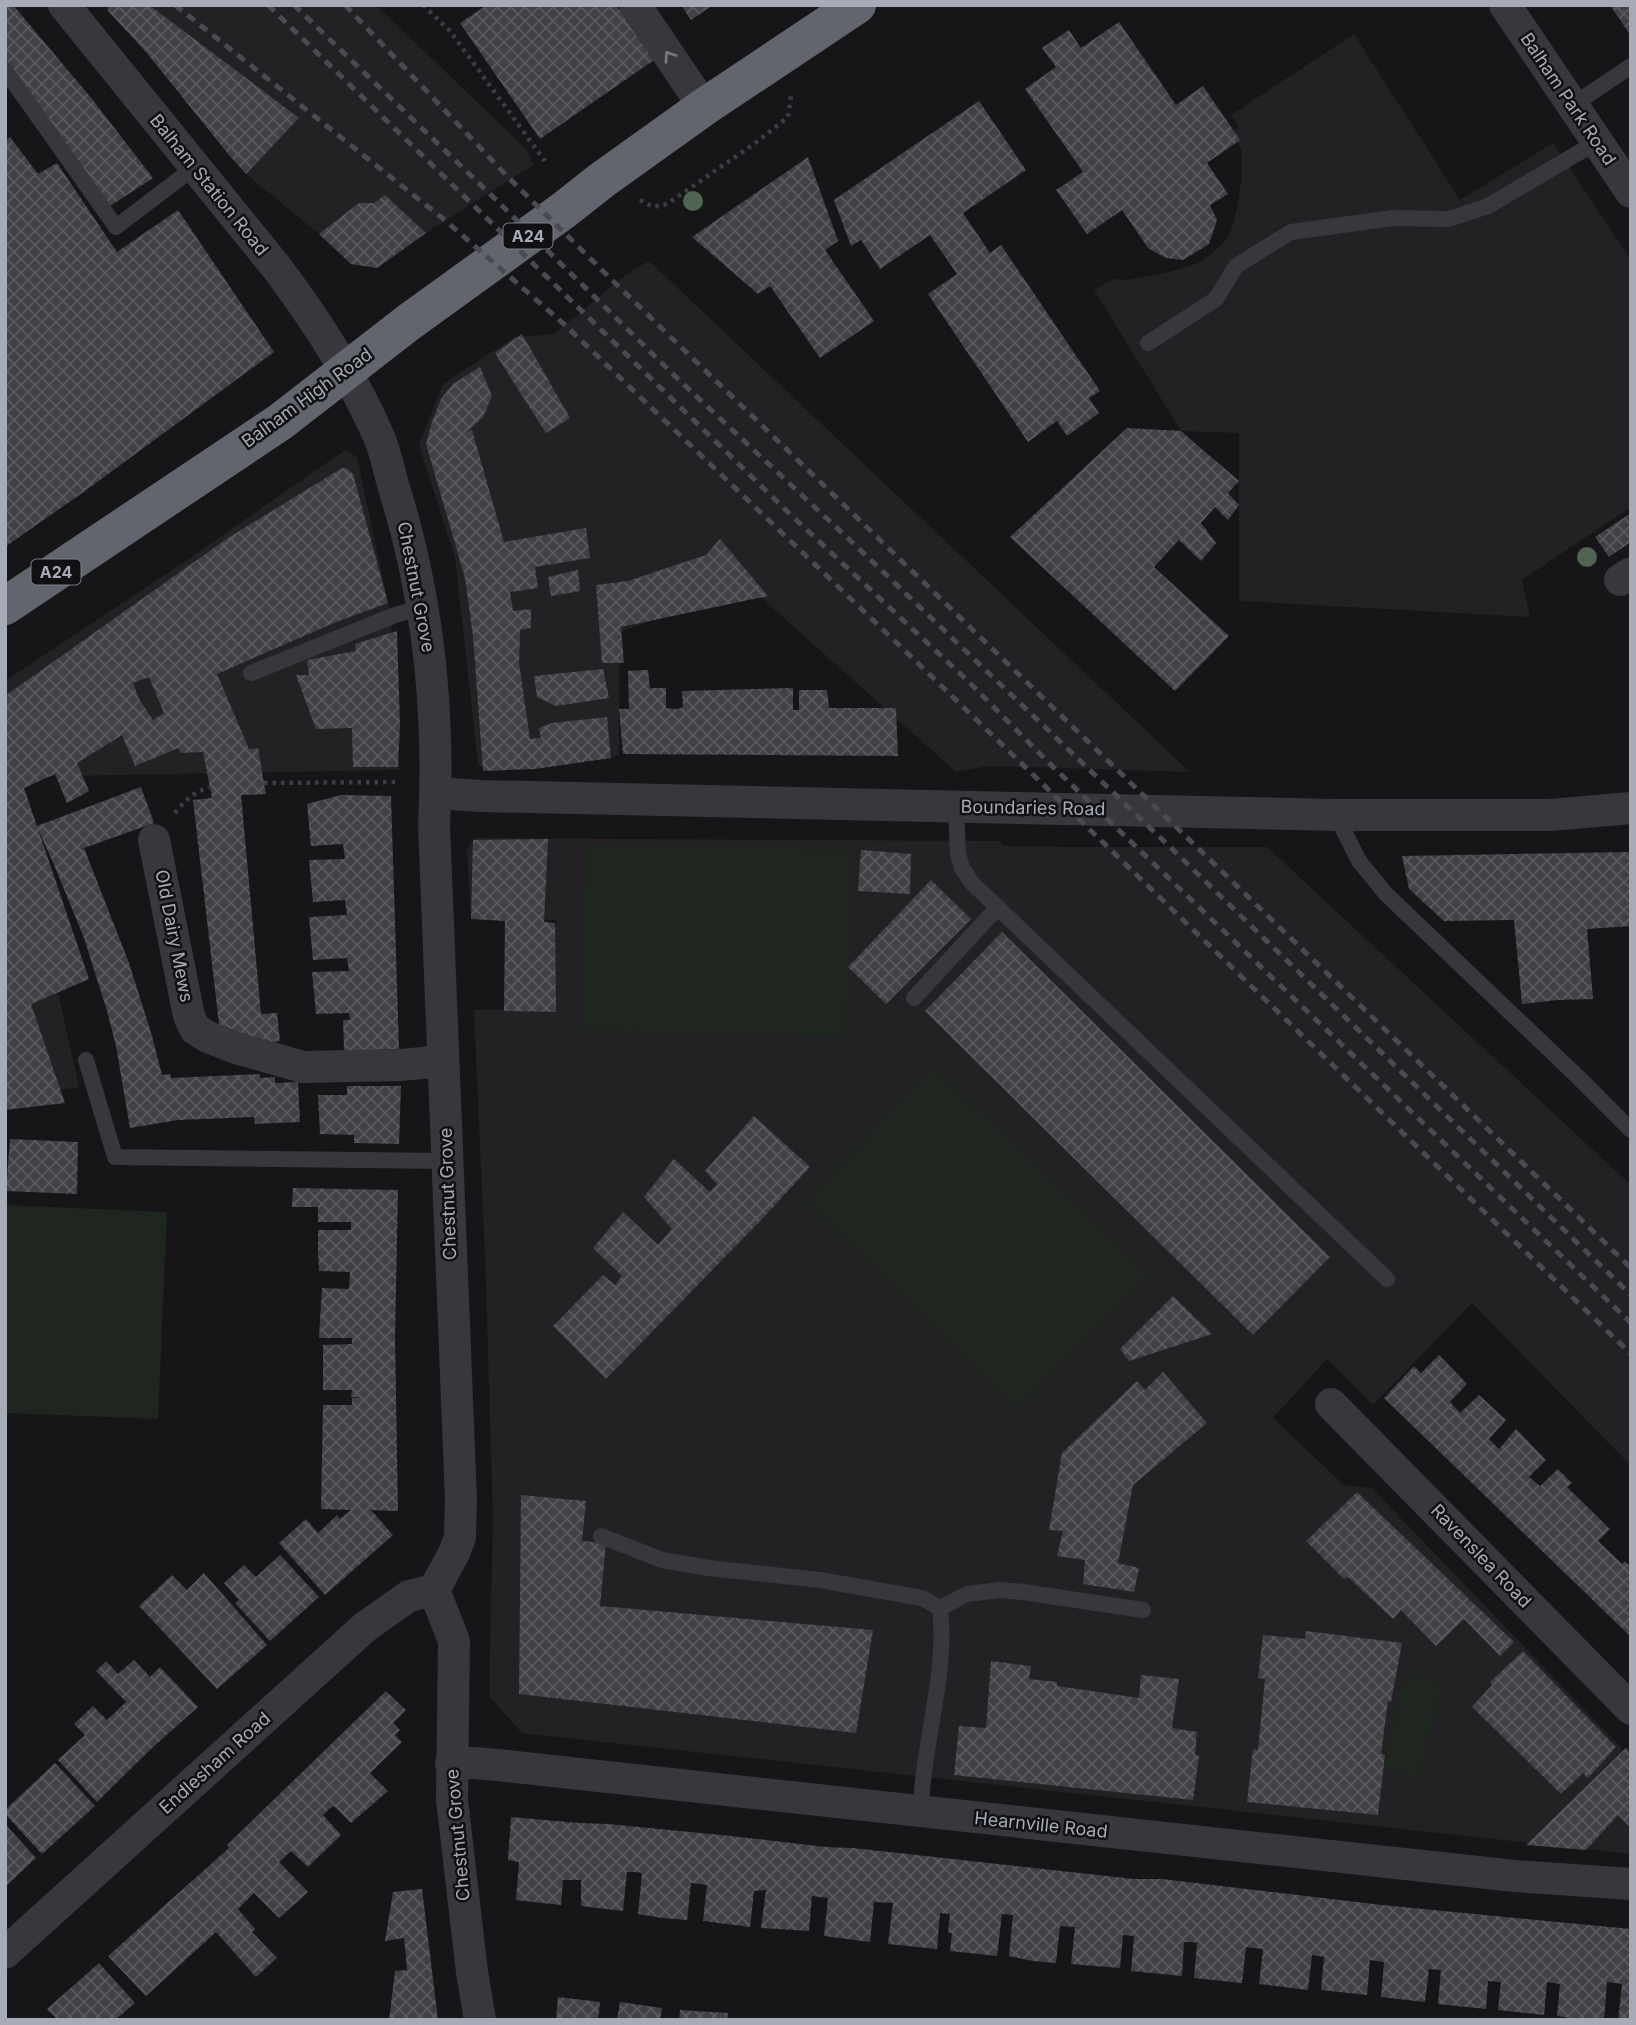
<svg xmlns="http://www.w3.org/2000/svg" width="1636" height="2025" viewBox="0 0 1636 2025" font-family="Inter,sans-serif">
  <defs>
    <pattern id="building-cross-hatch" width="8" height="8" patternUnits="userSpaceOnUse" patternTransform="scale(1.75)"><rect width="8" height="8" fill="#404045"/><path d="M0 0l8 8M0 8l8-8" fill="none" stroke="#59595e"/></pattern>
  </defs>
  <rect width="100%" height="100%" fill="#161618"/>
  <path fill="#222225" d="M 108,5 L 376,5 L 527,150 L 533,165 L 426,233 L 377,268 L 351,264 L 319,234 L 246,174 L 229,155 Z
    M 1354,34 L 1460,200 L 1553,143 L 1631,260 L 1631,507 L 1522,580 L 1530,617 L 1239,601 L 1239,433 L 1181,431 L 1094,290 L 1114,279 L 1127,280 L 1165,273 L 1196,264 L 1214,252 L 1226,240 L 1232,228 L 1237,208 L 1241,183 L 1242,150 L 1231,133 L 1239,127 L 1231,115 Z
    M 649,261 L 1190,772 L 988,766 L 956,772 L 748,586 L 617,633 L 619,667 L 619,756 L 485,769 L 478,764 L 455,558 L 419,445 L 443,384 L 515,337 L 554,334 L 628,273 Z
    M 345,450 L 357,457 L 391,617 L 399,770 L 10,777 L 79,1087 L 5,1099 L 5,681 L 193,556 Z
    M 476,838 L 999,841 L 1004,846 L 1071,847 L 1267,847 L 1631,1185 L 1631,1466 L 1472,1303 L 1373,1405 L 1327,1359 L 1273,1418 L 1344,1485 L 1372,1488 L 1631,1758 L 1631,1854 L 522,1733 L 489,1696 L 493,1516 L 485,1256 L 474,1010 L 549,1008 L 549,949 L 557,920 L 471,919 L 467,848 Z"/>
  <path fill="#1e261f" d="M 586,845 L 851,850 L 846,1036 L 581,1030 Z
    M 934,1067 L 1148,1275 L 1017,1409 L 806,1201 Z
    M 5,1205 L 167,1212 L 158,1419 L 5,1413 Z
    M 1405,1673 L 1443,1683 L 1419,1778 L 1383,1768 Z"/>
  <path fill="url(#building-cross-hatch)" fill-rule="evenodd" d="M 5,5 L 13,5 L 92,99 L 153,178 L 107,208 L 73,155 L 5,58 Z
    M 108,5 L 149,5 L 299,118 L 246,174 L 229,155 L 146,52 L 108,11 Z
    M 487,5 L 616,5 L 654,60 L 540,139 L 460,23 Z
    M 681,5 L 713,5 L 691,20 Z
    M 1610,5 L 1631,5 L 1631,36 Z
    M 1119,22 L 1176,105 L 1203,86 L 1240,140 L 1207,163 L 1228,194 L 1210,205 L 1217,220 L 1209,244 L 1183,260 L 1166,258 L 1148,248 L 1122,210 L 1087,234 L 1056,190 L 1083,172 L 1025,89 L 1056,67 L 1042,48 L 1069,30 L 1081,48 Z
    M 979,101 L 1026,170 L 963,213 L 990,253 L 1001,245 L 1100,391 L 1089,398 L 1099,413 L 1067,436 L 1057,421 L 1028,442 L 928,294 L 957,274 L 930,235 L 880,269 L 861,240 L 851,246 L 834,200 Z
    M 10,137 L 38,174 L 57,163 L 117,252 L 178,210 L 274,352 L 85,491 L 5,547 L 5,141 Z
    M 808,157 L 838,241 L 825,250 L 874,321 L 820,358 L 770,286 L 758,294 L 692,237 Z
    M 385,195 L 426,233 L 377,268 L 351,264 L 319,234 L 359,203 L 374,203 Z
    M 522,334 L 570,418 L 546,433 L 495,353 Z
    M 480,367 L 492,396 L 483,417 L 467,432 L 472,430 L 504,542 L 586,528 L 590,558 L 535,567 L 538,588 L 510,592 L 513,611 L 531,609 L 531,628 L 520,630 L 519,663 L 530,739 L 541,738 L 539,728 L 552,723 L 607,717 L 611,758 L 535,769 L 483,771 L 473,636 L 465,578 L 426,444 L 432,422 L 441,399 L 453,384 Z
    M 1127,428 L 1181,431 L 1239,481 L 1228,493 L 1239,505 L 1228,520 L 1215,507 L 1201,523 L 1216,543 L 1201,561 L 1179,540 L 1154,567 L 1229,636 L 1175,691 L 1010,537 Z
    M 342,468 L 348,469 L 353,474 L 388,603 L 336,622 L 217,674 L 249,749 L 258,748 L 264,783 L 266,794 L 241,795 L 261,1014 L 277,1013 L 280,1041 L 263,1043 L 233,1033 L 219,1024 L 193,800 L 212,798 L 203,752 L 181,753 L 178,748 L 135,766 L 122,735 L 77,763 L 89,791 L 67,803 L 55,774 L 24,788 L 37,826 L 141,787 L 154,823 L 84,848 L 129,963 L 152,1036 L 162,1075 L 170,1074 L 171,1078 L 260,1074 L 260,1078 L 275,1077 L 275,1083 L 298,1082 L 300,1122 L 255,1124 L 254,1117 L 178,1120 L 130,1128 L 116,1046 L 107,1011 L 84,938 L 55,867 L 38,829 L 89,979 L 31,1004 L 65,1103 L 5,1110 L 5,696 L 228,538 ZM 149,677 L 164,713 L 153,720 L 139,699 L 133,683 Z
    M 1631,513 L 1631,542 L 1609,557 L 1595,537 Z
    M 720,539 L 768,596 L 621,627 L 624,663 L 602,663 L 596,585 L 628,581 L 706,555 Z
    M 578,570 L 580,591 L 551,596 L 548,577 Z
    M 397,631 L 400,725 L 398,767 L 353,767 L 352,728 L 316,729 L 296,675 L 309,675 L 307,660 L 356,651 L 355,644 Z
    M 603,669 L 609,698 L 556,706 L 537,697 L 534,676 Z
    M 648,670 L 650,688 L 666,688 L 666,708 L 678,709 L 683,707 L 682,691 L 793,688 L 793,710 L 799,710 L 799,690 L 827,690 L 829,708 L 896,708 L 898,756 L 623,754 L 619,709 L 629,709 L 628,671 Z
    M 341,795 L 391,796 L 399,1049 L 344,1051 L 343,1020 L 350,1020 L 349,1013 L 316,1014 L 312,972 L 349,971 L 348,964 L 347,958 L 313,960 L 309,917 L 347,915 L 346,907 L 345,900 L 313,902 L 309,860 L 345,859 L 343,844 L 311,846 L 307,804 Z
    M 548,839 L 544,922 L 555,923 L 556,1012 L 504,1011 L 505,921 L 471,919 L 473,840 Z
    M 861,850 L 911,854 L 910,894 L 858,891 Z
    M 1631,852 L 1631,926 L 1587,929 L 1593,999 L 1558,1000 L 1522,1004 L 1514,920 L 1444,921 L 1409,889 L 1402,856 Z
    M 931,880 L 971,919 L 886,1004 L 848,967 Z
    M 1002,932 L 1330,1257 L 1253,1335 L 925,1011 Z
    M 347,1086 L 401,1086 L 399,1144 L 354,1143 L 354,1135 L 320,1134 L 318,1095 L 347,1095 Z
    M 754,1116 L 810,1167 L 762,1219 L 606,1379 L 553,1326 L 603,1275 L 615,1285 L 622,1276 L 593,1248 L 623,1212 L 658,1245 L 672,1229 L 644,1197 L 674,1159 L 710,1192 L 717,1184 L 705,1171 Z
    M 10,1139 L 78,1142 L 77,1194 L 6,1191 Z
    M 293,1188 L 398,1190 L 395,1338 L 398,1511 L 371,1510 L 393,1535 L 325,1595 L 279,1543 L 306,1519 L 318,1533 L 337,1515 L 340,1519 L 351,1510 L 321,1509 L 323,1405 L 352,1405 L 352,1398 L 361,1397 L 351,1397 L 352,1390 L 323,1390 L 323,1345 L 352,1344 L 352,1338 L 319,1338 L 322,1288 L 349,1289 L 350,1272 L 319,1271 L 318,1250 L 318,1230 L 351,1230 L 351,1222 L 318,1222 L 318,1207 L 292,1207 Z
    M 1173,1296 L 1212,1334 L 1129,1361 L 1120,1349 Z
    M 1439,1355 L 1467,1384 L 1450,1402 L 1460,1413 L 1479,1395 L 1506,1420 L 1489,1439 L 1499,1449 L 1516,1429 L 1546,1460 L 1529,1477 L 1540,1486 L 1558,1469 L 1572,1483 L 1567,1487 L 1610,1529 L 1598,1541 L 1622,1564 L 1625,1561 L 1631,1567 L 1631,1637 L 1384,1398 L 1414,1366 L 1421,1373 Z
    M 1163,1372 L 1207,1423 L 1133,1485 L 1118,1563 L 1139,1568 L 1134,1592 L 1083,1584 L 1085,1560 L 1057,1556 L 1063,1531 L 1049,1530 L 1062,1453 L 1137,1381 L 1145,1390 Z
    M 1357,1492 L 1514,1642 L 1500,1656 L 1464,1619 L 1436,1646 L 1401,1610 L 1393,1619 L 1348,1577 L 1344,1579 L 1306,1541 Z
    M 521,1495 L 586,1501 L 582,1541 L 606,1543 L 600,1606 L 873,1630 L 856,1733 L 519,1694 Z
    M 280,1555 L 319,1597 L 270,1641 L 235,1603 L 239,1600 L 224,1583 L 244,1565 L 256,1577 Z
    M 204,1573 L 267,1645 L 217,1689 L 139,1606 L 172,1575 L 187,1590 Z
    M 1306,1631 L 1402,1643 L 1391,1702 L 1388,1701 L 1381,1754 L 1385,1755 L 1378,1815 L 1247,1802 L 1253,1749 L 1258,1750 L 1265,1679 L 1258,1678 L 1263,1635 L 1305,1639 Z
    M 1523,1651 L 1616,1747 L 1588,1778 L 1583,1773 L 1561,1794 L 1472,1707 L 1492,1685 L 1490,1682 Z
    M 134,1660 L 150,1677 L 160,1667 L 198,1707 L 152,1748 L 97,1802 L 58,1760 L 85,1735 L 74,1724 L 93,1706 L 107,1720 L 126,1702 L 96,1671 L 106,1661 L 118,1674 Z
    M 991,1661 L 1031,1666 L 1029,1679 L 1057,1682 L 1057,1686 L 1139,1698 L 1141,1675 L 1179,1679 L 1172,1728 L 1197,1732 L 1195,1755 L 1199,1756 L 1193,1800 L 954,1775 L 959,1726 L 986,1728 Z
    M 386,1691 L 406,1710 L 393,1723 L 400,1730 L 395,1735 L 402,1742 L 370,1773 L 388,1791 L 351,1823 L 334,1806 L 329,1809 L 323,1815 L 341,1835 L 308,1867 L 291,1851 L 279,1862 L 308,1892 L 279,1918 L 254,1893 L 238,1909 L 255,1929 L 252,1932 L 277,1958 L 256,1977 L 216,1932 L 146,1996 L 108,1956 L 229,1848 L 227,1845 Z
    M 1626,1748 L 1631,1753 L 1631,1828 L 1618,1815 L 1586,1850 L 1526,1845 Z
    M 55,1763 L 95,1806 L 42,1854 L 5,1814 L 5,1810 Z
    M 511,1817 L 579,1823 L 608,1824 L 731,1836 L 826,1847 L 853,1848 L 1134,1879 L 1162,1879 L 1382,1905 L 1631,1929 L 1631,2020 L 1618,2020 L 1622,1984 L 1616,1983 L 1607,1982 L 1604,2020 L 1584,2020 L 1557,2016 L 1560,1984 L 1547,1982 L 1544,2015 L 1498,2010 L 1501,1982 L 1488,1981 L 1486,2009 L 1438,2004 L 1441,1970 L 1429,1969 L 1425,2002 L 1381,1997 L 1384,1962 L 1370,1960 L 1367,1995 L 1321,1990 L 1324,1957 L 1312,1955 L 1308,1990 L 1259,1984 L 1263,1949 L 1254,1948 L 1246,1947 L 1242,1983 L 1194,1978 L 1197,1943 L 1192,1942 L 1184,1942 L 1182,1976 L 1131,1971 L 1134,1936 L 1123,1935 L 1120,1968 L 1071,1964 L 1075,1927 L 1060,1926 L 1056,1963 L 1033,1961 L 1009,1956 L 1013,1915 L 1002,1914 L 997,1956 L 950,1951 L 952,1933 L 948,1933 L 950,1914 L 940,1913 L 937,1949 L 888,1944 L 893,1903 L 874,1902 L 870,1942 L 824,1936 L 828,1898 L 812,1896 L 809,1931 L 761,1928 L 766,1890 L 754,1891 L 750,1927 L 703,1921 L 707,1885 L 691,1883 L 687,1920 L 662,1918 L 638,1914 L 642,1873 L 635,1872 L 627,1872 L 623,1911 L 581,1906 L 581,1880 L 563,1880 L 561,1905 L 516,1900 L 519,1862 L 508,1860 Z
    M 5,1824 L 36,1858 L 5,1887 Z
    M 422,1889 L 438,2020 L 389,2020 L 395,1971 L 407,1970 L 404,1938 L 385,1941 L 393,1892 Z
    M 99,1963 L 135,2003 L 115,2020 L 58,2020 L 47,2009 Z
    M 558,1997 L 600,2002 L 598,2020 L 556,2020 Z
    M 620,2002 L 662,2008 L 660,2020 L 617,2020 Z
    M 680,2010 L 728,2013 L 727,2020 L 679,2020 Z"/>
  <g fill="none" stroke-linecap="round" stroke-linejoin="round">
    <path stroke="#3d3e44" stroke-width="4.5" stroke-dasharray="3.5 5" stroke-linecap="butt" d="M 423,5 L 450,31 L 545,161
      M 640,200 L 653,207 L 667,204 L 754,144 L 788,117 L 791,95
      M 264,783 L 400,782
      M 175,813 C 185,800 193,793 209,787"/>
    <path stroke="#37373d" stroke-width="16" d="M 5,70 L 116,227 L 195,167
      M 1573,105 L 1631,66
      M 1148,343 L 1216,299 L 1236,266 L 1291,232 L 1393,218 L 1449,219 L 1488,206 L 1597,142
      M 251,673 L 395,615 L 423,607
      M 956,807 L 958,854 L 962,868 L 972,883 L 1387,1279
      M 1336,815 L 1359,861 L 1386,894 L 1578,1077 L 1631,1130
      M 914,998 L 998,907
      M 86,1060 L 115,1157 L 446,1161
      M 601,1536 L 662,1560 L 709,1568 L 820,1580 L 922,1598 L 940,1608 C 948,1675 922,1744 921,1812
      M 940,1608 L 967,1594 L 1000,1590 L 1023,1592 L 1143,1610"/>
    <path stroke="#37373d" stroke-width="32" d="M 64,5 L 277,268 C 316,320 353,377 379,437 C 386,453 389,471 394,488 C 428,597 440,711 434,825 L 461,1500 L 460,1537 L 454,1553 L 434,1590 L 454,1641 L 452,1800 L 472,1972 L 480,2020
      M 635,5 L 704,107
      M 1505,5 L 1631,192
      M 1620,580 L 1631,573
      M 436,793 L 481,796 L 1336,815 L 1550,815 L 1631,808
      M 154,840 L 189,1016 L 195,1029 L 208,1037 L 236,1048 L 303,1067 L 401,1065 L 443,1061
      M 1331,1404 L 1631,1709
      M 451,1763 L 474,1763 L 498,1765 L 1515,1876 L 1631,1884
      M 5,1953 L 365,1627 L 409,1596 L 434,1590"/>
    <path stroke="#62656e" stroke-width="38" d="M 5,606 L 280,422 L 409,322 L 564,210 L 602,180 L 704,107 L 857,5"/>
    <path stroke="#4a4b52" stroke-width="5" stroke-dasharray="9 7" stroke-linecap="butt" d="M 175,5 L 446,221 L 565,325 L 924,669 L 1631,1354
      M 268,5 L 792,516 L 969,682 L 1046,760 L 1631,1323
      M 294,5 L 487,191 L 679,380 L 853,543 L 1170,847 L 1631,1295
      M 345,5 L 507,176 L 615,283 L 1631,1268"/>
  </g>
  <g fill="#4f6453">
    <circle cx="693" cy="201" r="10"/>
    <circle cx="1587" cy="557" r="10"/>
  </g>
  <defs><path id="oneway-chevron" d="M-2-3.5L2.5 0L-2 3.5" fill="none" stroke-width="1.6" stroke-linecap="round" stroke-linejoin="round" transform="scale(1.75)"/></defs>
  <use stroke="#757781" href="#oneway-chevron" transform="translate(669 56) rotate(-124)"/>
  <g text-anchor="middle" stroke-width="5" stroke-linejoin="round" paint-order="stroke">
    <g fill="#111113" stroke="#7a7d86" stroke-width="2">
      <rect x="503.5" y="223.5" width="49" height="25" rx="5"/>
      <rect x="31.5" y="559.5" width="49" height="25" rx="5"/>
    </g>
    <g font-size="16" font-weight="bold" fill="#a7abb8">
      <text x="528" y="242">A24</text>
      <text x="56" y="578">A24</text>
    </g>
    <g font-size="18" fill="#a7abb8" stroke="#111113">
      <text transform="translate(1568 99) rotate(56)" y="6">Balham Park Road</text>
      <text transform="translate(209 185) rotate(51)" y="6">Balham Station Road</text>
      <text transform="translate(307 398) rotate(-36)" y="6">Balham High Road</text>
      <text transform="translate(416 587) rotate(79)" y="6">Chestnut Grove</text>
      <text transform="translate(1033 808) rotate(1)" y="6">Boundaries Road</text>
      <text transform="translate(174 936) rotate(79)" y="6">Old Dairy Mews</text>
      <text transform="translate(448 1194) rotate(-92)" y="6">Chestnut Grove</text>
      <text transform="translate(1481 1556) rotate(46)" y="6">Ravenslea Road</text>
      <text transform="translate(215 1763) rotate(-42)" y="6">Endlesham Road</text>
      <text transform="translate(1041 1825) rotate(6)" y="6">Hearnville Road</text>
      <text transform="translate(458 1835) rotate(-95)" y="6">Chestnut Grove</text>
    </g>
  </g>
  <rect width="1636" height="2025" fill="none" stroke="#a7abb8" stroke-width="14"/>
</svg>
